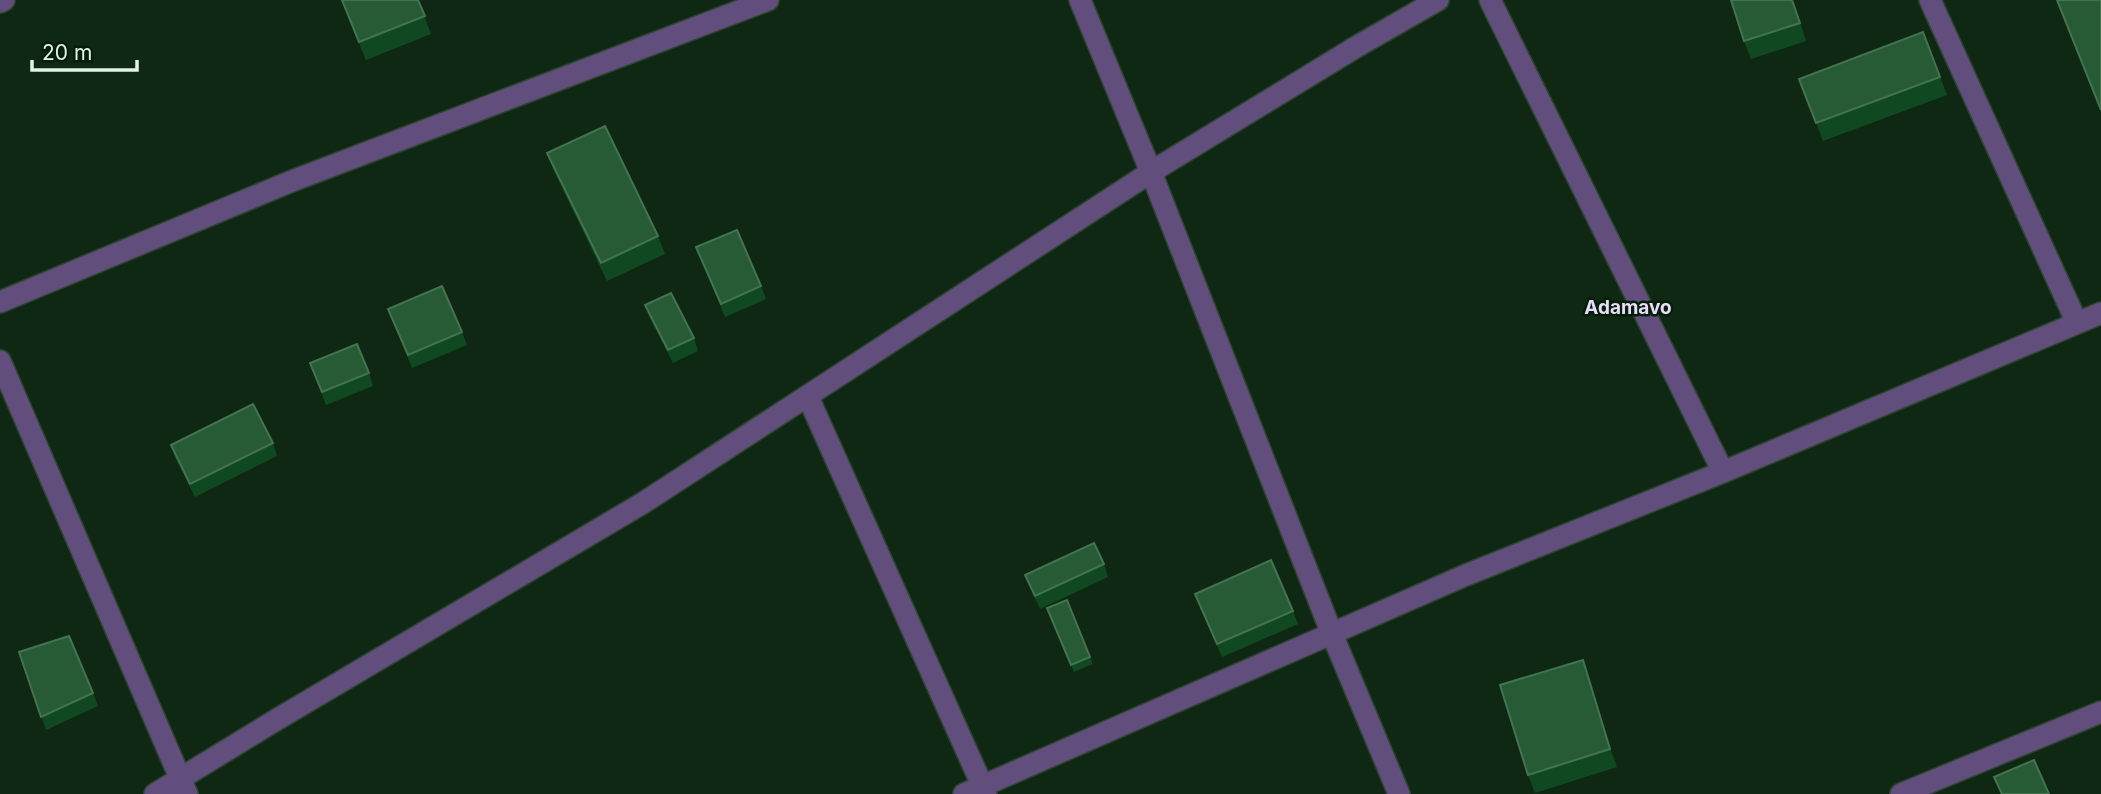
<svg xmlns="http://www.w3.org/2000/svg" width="2101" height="794" viewBox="0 0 2101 794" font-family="Inter,sans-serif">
  <rect width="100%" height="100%" fill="#0f2813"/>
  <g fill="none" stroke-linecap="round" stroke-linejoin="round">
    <g stroke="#2d4430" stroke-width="24">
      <path id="street" d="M 1080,0 L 1151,172 L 1332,634 L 1399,794
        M 1490,0 L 1723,472
        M 1930,0 L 2077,323
        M 0,2 L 4,0
        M 0,302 L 292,181 L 768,0
        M 0,361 L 187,794
        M 808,397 L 986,794
        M 155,794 L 276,720 L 643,503 L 1151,172 L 1356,47 L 1438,0
        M 964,794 L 1466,575 L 1723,472 L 2101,313
        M 1901,794 L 2101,712"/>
    </g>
    <use href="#street" stroke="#624e7d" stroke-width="21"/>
  </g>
  <path fill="#104921" d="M 341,0 L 418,0 L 431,34 L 366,60 Z
    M 1793,0 L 1806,41 L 1751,59 L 1744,41 Z
    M 2056,0 L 2101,0 L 2101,112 Z
    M 1923,32 L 1947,95 L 1823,141 L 1799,79 Z
    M 547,153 L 658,236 L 665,254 L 607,281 L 554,171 Z
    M 696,247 L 761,286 L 766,299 L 725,317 Z
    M 645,305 L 694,338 L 698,351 L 673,363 L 650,318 Z
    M 388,309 L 462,332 L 467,345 L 412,368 Z
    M 310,363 L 369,373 L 373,386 L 326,405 Z
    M 273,443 L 277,456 L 195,497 L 175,457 L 171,445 Z
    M 1104,564 L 1108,577 L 1040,609 L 1025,575 Z
    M 1195,594 L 1293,611 L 1298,624 L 1222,657 Z
    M 1067,600 L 1093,664 L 1074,672 L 1047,608 Z
    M 19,652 L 93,693 L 98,706 L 46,730 Z
    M 1589,678 L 1617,767 L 1535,793 L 1528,775 Z"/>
  <path fill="#063412" d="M 1583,660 L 1589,678 L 1617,767 L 1610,749 Z"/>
  <path fill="#275b36" stroke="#447351" stroke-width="2" d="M 342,0 L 418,0 L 425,16 L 359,42 Z
    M 1731,0 L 1792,0 L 1800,23 L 1744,41 Z
    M 2057,0 L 2101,0 L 2101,110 Z
    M 1923,32 L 1940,77 L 1816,123 L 1799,79 Z
    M 605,126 L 658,236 L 601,263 L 547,153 Z
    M 737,230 L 761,286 L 721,304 L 696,247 Z
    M 442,286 L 462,332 L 408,355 L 388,309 Z
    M 671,293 L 694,338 L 668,350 L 645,305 Z
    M 357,344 L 369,373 L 322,392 L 310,363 Z
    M 253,404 L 273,443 L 190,484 L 171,445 Z
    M 1094,543 L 1104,564 L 1035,596 L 1025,575 Z
    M 1271,560 L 1293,611 L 1217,644 L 1195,594 Z
    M 1067,600 L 1090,657 L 1071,665 L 1047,608 Z
    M 69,636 L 93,693 L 41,717 L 19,652 Z
    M 1583,660 L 1610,749 L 1528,775 L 1500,685 Z
    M 2034,760 L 2049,794 L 2002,794 L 1994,777 Z"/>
  <g text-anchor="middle" stroke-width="5" stroke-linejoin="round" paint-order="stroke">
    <g font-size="19" font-weight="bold" fill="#e8dcf8" stroke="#051e0a">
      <text x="1628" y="314">Adamavo</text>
    </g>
  </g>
  <path d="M32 60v10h105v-10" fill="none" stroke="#e3f2e4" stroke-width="3.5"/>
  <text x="42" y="60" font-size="21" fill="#e3f2e4" stroke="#051e0a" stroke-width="5" paint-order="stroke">20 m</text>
</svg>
